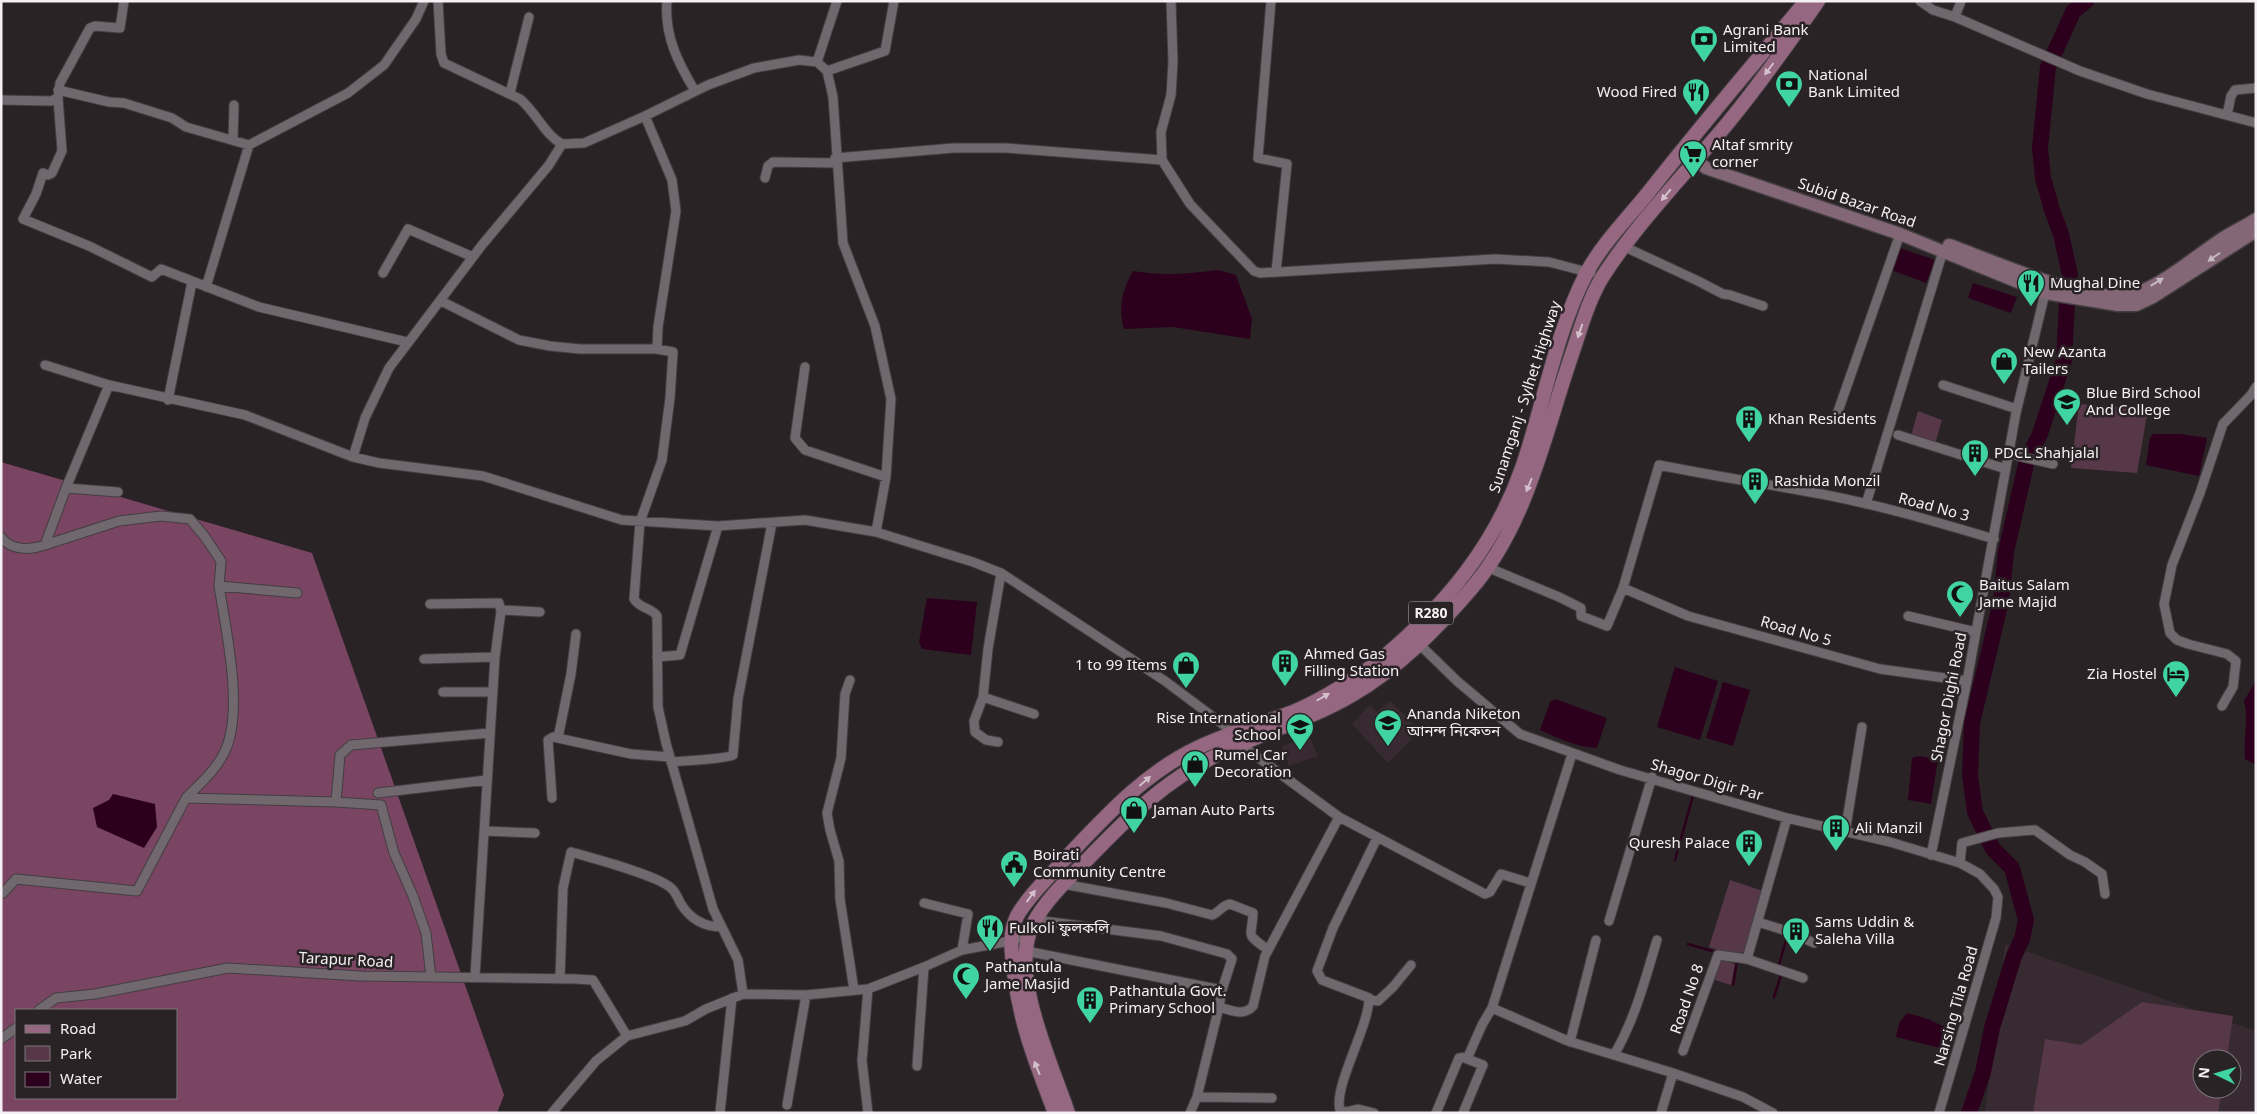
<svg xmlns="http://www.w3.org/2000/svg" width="2257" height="1114" viewBox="0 0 2257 1114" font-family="'Noto Sans','Noto Sans Bengali',sans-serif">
  <rect width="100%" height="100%" fill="#2a2326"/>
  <path fill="#372b31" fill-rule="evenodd" d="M 1390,701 L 1420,730 L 1388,763 L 1352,724 L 1370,705 L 1377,712 Z
    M 1309,736 L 1318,756 L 1289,766 L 1282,746 Z
    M 2005,944 L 2256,1031 L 2256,1113 L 1985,1113 ZM 2202,1059 L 2232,1059 L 2232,1089 L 2202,1089 Z"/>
  <path fill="#573849" d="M 2079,404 L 2148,409 L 2137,473 L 2071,468 Z
    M 1918,411 L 1942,420 L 1935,444 L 1911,436 Z
    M 1730,880 L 1763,891 L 1747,949 L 1736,956 L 1709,947 Z
    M 1719,959 L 1735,964 L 1731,985 L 1712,979 Z
    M 2142,1002 L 2233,1016 L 2227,1059 L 2202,1059 L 2202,1089 L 2222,1089 L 2218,1113 L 2033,1113 L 2045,1039 L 2081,1045 Z"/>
  <path fill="#794563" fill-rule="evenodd" d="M 1,462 L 312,553 L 504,1095 L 497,1113 L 1,1113 ZM 16,1010 L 176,1010 L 176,1098 L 16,1098 Z"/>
  <path fill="#2c001c" d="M 1900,248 L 1935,260 L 1926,283 L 1891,270 Z
    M 1218,270 L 1236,275 L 1252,319 L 1250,339 L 1173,327 L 1124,329 C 1118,308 1122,290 1133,271 C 1162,276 1188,274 1218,270 Z
    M 1973,283 L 2017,297 L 2011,313 L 1971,299 L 1968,297 Z
    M 2153,434 L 2182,434 L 2207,438 L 2199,476 L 2146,465 L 2150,438 Z
    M 927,598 L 977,602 L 971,655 L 922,649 L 919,642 Z
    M 1675,667 L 1718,681 L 1700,740 L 1657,727 Z
    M 2256,680 L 2256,765 L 2245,759 C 2243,740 2249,719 2244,701 Z
    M 1723,682 L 1750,690 L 1733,746 L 1706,738 Z
    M 1555,699 L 1607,718 L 1597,748 C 1576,747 1558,738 1540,730 L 1550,702 Z
    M 1917,756 L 1938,759 L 1931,804 L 1908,800 L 1912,758 Z
    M 113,794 L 155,804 L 157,827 L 144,848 L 97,827 L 93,808 L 109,800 Z
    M 1907,1013 L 1928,1019 L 1949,1029 L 1944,1049 L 1896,1037 L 1899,1023 Z"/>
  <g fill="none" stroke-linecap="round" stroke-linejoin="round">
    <path stroke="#2c001c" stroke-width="2.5" d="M 1675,860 L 1694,792
      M 1688,944 L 1712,951
      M 1779,965 L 1788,933
      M 1733,985 L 1737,961
      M 1774,997 L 1782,972"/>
    <path stroke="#2c001c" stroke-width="16" d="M 2070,275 L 2061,234 L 2052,210 L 2043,178 L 2040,148 L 2048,67 L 2073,12 L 2086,1
      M 1969,1113 L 1983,1072 L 1992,1028 L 2014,956 L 2022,939 L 2026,920 L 2012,868 L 1993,849 L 1975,812 L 1970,776 L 1972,723 L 2001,601 L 2006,552 L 2027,460 L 2040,434 L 2064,360 L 2067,303"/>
    <g stroke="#443e41" stroke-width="11">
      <path id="minor" d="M 438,1 L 441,54 L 444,63 L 520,99 C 536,112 544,134 562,144 L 584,143 L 645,116 L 708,85 L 754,68 L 799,60 L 817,62 L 827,71 L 833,97 L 843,243 L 875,326 L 891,399 L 886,477 L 876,532
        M 667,1 C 664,35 678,63 695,91
        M 1271,1 L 1258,158 L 1287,164 L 1276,272
        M 1920,1 L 1933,10 L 1955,17 L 2080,71 L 2147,94 L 2256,123
        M 1955,17 L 1961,1
        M 817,62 L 837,1
        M 827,71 L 885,51 L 894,1
        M 58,90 L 109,102 L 124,103 L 172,118 L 186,127 L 249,145 L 348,93 L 384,65 L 416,19 L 424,1
        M 510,93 L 529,17
        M 58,98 L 62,151 L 52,173 L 48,175 L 43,173 L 36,194 L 23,219 L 89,246 L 152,277 L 161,269 L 259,307 L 407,342
        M 1,100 L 51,101 L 58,98 L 60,83 L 90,28 L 95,26 L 120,28 L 124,1
        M 2227,115 L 2231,96 L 2235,90 L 2256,88
        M 645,116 L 672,180 L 676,211 L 658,327 L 657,349
        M 233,140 L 234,105
        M 835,158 L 954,148 L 1006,148 L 1162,160 L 1190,204 L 1254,271 L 1260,273 L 1495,259 L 1549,262 L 1591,273
        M 1162,160 L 1161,132 L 1171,95 L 1173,62 L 1171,1
        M 765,178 L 768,166 L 773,162 L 836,163
        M 1625,247 L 1698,281 L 1723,294 L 1730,295 L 1763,306
        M 383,273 L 408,229 L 473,257
        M 206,287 L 249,145
        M 441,301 L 519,340 L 550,346 L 580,349 L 657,349 L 673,352 L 670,398 L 662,460 L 640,522 L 634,599 C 640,609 651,607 657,616 L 658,707 L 666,743 L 713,909 L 738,960 L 743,994
        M 45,365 L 109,385 L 245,415 L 353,457 L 379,463 L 483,476 L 622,520 L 718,526 L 805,520 L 876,532 L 973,562 L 1001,573 L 1165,681 L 1233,732 L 1241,745 L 1339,817 L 1485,894 L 1490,892 L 1501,874 L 1530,883
        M 805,367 L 795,438 L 805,450 L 886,477
        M 109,385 L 66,488 L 118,492
        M 1943,385 L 2017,409
        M 168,400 L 192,282
        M 1835,420 L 1900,234
        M 1898,435 L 2006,469
        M 2018,456 L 2053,464
        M 353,457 L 365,418 L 389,368 L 482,245 L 549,165 L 562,144
        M 66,488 L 45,545 L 119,521 L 161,516 L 190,519 L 205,537 L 221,561 L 219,586 L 297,593
        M 1866,504 L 1943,251
        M 1,537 C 11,551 30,550 45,545
        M 1489,568 L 1559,597 L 1581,608 L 1581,616 L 1607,626 L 1623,588 L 1659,465 C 1713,476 1767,484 1821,494 C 1879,505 1937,522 1994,539
        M 1001,573 L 988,649 L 983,697 L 1034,714
        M 1623,588 L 1688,616 L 1880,669 L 1967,681
        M 430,604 L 499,603 L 501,611
        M 1908,616 L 1976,632
        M 1416,641 L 1457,681 L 1520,734 L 1620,770 L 1787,818 L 1890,842 L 1960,863 L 1980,874 L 1994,889 L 1998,897 L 1996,918 L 1939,1113
        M 657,657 L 680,655 L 718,526
        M 424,659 L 495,657
        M 850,680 L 845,694 L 841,758 L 827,813 L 830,830 L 839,861 L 840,899 L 854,990
        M 443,692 L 493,692
        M 983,697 L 974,721 L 975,732 L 986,740 L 998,742
        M 2222,706 L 2233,687 L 2236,661 L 2227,654 L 2188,644 L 2177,640 L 2170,633 L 2164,604 L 2172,565 L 2200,493 L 2223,424 L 2251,395 L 2256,387
        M 558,738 L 571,674 L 576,634
        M 671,762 C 681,761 727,759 733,755 L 738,699 L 772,523
        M 378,793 L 487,780
        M 186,798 C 200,784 217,769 225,751 C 244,710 226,630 219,586
        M 552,798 L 548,740 L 553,737 L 631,754 L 670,757
        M 336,802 L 340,755 L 351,745 L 490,733
        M 484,831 L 535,833
        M 1845,833 L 1862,727
        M 1931,855 L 1967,681 L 2016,413 L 2046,289
        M 1960,863 L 1962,843 L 1998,833 L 2035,830 L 2070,855 L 2085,862 L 2102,874 L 2105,894
        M 1063,884 L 1166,903 L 1212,915 C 1219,913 1222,905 1230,904 L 1253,913 C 1252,939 1244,932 1268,950
        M 1,892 L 3,893 L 16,879 L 137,891 L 186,798 L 336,802 L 381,805 L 394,853 L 413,896 L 426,933 L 431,977
        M 924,903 L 968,914 L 962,950
        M 1035,920 L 1161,936 L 1227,954 L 1232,959 L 1222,990
        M 1609,921 L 1652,777
        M 1758,922 L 1790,932 L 1814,943
        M 1026,951 L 1222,990 L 1219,1007 C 1230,1010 1244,1017 1253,1006 L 1265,956 L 1339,817
        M 1747,959 L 1803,978
        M 475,976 L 495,657 L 501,611 L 503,610 L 540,612
        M 560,979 L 563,888 L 571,852 C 592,858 657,875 671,888 C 676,892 678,899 681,904 C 691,920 704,927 722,927
        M 868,989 L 862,1061 L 868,1113
        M 1369,1000 L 1378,1001 L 1393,987 L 1411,965
        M 1492,1008 L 1568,1041 L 1673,1073 L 1661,1113
        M 39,1010 L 56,998 L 95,994 L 228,968 L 360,976 L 575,979 L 593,980 L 627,1036
        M 1,1039 L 16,1028
        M 1570,1042 L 1596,940
        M 1683,1051 L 1718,955 L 1747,959 L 1787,818
        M 1614,1055 C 1635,1019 1645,980 1657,940
        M 917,1066 L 924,967
        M 1673,1073 L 1743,1097 L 1773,1113
        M 1197,1097 L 1272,1098
        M 787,1105 L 806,995
        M 552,1113 L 596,1061 L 627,1036 L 685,1021 L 706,1009 L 743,994 L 806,995 L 868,989 L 924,967 L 962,950 L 1010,941 L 1028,935
        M 720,1113 L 732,998
        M 1190,1113 L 1197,1097 L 1219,1007
        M 1374,1113 L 1358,1109 L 1346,1112 L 1340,1110 C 1333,1087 1369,1027 1369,998 L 1322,980 L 1317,971 L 1333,928 L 1377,838
        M 1436,1113 L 1459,1058 L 1468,1057
        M 1463,1113 L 1483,1065 L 1467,1059 L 1482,1025 L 1492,1008 L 1572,754"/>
    </g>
    <g stroke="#443e41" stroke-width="15">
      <path id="secondary" d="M 1696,160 L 1706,168 L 1900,234 L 2045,293 L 2118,305 L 2136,305 L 2153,297 L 2256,231
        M 1949,245 C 1992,260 2093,307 2136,293 C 2165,283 2197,255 2223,238 C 2234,231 2245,226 2256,219"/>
    </g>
    <g stroke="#443e41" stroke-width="16">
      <path id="primary" d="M 1055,1113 C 1036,1063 1021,1027 1014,973 C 1012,954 1008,935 1017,916 C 1029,895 1048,878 1064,860 C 1104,818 1144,773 1197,748 C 1228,733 1261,724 1293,712 C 1320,701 1364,674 1386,655 C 1447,603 1495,545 1522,468 C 1544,404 1555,335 1586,274 C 1601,245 1627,219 1648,193 C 1699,128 1753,65 1806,1
        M 1068,1113 C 1052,1064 1008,973 1033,924 C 1045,901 1066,881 1084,863 C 1128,817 1167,778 1225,751 C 1267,731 1311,719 1352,695 C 1398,668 1436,630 1471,589 C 1527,524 1544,436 1571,357 C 1580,331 1588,300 1603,276 C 1638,222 1686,173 1727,124 C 1759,85 1789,43 1818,1"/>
    </g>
    <use href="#minor" stroke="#70686c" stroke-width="9"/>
    <use href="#secondary" stroke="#836776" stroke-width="12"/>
    <use href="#primary" stroke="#956781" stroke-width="14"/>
  </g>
  <defs><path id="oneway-solid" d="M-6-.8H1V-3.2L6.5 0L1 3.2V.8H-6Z" transform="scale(1.25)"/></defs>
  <g fill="#d3c0cb">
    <use href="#oneway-solid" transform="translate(1769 69) rotate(127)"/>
    <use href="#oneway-solid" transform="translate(1666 195) rotate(130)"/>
    <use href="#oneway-solid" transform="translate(1580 331) rotate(109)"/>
    <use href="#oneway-solid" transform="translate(1529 485) rotate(112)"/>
    <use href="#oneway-solid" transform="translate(1323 697) rotate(-30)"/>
    <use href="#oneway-solid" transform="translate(1145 781) rotate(-41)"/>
    <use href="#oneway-solid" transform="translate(1031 896) rotate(-54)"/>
    <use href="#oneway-solid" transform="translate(1037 1068) rotate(-112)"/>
  </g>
  <g fill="#c7b9c1">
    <use href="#oneway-solid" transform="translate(2214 257) rotate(145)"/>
    <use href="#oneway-solid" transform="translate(2157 282) rotate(-31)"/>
  </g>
  <defs>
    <g id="bank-pin" transform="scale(1.4375)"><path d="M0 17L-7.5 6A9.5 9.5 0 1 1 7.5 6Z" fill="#40d4a2" stroke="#2a2326"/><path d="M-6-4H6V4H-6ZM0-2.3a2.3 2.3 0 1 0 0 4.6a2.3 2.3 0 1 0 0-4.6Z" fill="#111"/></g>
    <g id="restaurant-pin" transform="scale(1.4375)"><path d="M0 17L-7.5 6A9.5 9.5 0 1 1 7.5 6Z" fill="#40d4a2" stroke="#2a2326"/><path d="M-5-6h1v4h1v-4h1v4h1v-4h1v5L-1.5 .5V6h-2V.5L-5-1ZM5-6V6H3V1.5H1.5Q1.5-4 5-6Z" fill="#111"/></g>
    <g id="supermarket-pin" transform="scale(1.4375)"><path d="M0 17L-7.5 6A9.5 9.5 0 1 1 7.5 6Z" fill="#40d4a2" stroke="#2a2326"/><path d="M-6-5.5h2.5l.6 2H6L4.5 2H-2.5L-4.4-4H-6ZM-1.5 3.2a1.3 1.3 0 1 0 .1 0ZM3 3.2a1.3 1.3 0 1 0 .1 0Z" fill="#111"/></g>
    <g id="shop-pin" transform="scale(1.4375)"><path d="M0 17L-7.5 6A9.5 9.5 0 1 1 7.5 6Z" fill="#40d4a2" stroke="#2a2326"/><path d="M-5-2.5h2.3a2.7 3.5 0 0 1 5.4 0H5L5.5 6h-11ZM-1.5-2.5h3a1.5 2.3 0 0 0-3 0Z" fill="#111"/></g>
    <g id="school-pin" transform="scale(1.4375)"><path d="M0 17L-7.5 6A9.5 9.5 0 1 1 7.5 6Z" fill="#40d4a2" stroke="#2a2326"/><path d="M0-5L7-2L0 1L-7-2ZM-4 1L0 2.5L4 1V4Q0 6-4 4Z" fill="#111"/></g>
    <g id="building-pin" transform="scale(1.4375)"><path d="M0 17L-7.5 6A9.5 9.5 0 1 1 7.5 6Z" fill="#40d4a2" stroke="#2a2326"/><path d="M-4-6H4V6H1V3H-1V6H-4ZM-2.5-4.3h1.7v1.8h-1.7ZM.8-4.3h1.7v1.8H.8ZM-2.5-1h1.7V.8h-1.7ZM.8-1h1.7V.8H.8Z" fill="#111"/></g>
    <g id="mosque-pin" transform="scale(1.4375)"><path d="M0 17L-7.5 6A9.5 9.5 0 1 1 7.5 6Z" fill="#40d4a2" stroke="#2a2326"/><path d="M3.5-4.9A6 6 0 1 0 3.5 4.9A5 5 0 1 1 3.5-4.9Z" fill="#111"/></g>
    <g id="hotel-pin" transform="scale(1.4375)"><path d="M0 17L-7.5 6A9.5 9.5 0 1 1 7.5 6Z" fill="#40d4a2" stroke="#2a2326"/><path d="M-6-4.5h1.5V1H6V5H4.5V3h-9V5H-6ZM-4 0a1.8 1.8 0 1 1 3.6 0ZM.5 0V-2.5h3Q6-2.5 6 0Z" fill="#111"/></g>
    <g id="university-pin" transform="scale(1.4375)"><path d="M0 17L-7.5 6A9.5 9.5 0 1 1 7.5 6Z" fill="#40d4a2" stroke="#2a2326"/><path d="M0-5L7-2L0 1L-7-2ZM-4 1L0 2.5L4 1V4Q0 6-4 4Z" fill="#111"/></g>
    <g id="civic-pin" transform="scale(1.4375)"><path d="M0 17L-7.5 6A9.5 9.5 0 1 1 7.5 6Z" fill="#40d4a2" stroke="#2a2326"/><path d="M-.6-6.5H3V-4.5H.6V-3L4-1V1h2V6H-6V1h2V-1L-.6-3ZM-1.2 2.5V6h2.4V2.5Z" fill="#111"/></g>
  </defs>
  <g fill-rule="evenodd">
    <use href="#bank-pin" x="1704" y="39"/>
    <use href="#bank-pin" x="1789" y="84"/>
    <use href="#restaurant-pin" x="1696" y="92"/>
    <use href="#supermarket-pin" x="1693" y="154"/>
    <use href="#restaurant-pin" x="2031" y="283"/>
    <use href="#shop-pin" x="2004" y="361"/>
    <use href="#school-pin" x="2067" y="402"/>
    <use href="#building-pin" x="1749" y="419"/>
    <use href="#building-pin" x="1975" y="453"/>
    <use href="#building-pin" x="1755" y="481"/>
    <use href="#mosque-pin" x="1960" y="594"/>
    <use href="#building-pin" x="1285" y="663"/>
    <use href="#shop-pin" x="1186" y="665"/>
    <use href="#hotel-pin" x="2176" y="674"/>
    <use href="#university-pin" x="1388" y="723"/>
    <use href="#school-pin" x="1300" y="727"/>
    <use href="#shop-pin" x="1195" y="764"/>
    <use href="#shop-pin" x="1134" y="810"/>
    <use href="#building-pin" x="1836" y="828"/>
    <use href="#building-pin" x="1749" y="843"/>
    <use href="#civic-pin" x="1014" y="864"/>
    <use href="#restaurant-pin" x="990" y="928"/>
    <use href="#building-pin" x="1796" y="931"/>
    <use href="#mosque-pin" x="966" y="976"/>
    <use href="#building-pin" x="1090" y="1000"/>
  </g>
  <g text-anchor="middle" stroke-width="5" stroke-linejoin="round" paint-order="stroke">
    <rect fill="#2a2326" stroke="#b8b2b6" stroke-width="1" x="1408.5" y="601.5" width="45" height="23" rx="4"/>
    <g font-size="14" font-weight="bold" fill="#f5f0f3">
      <text x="1431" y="618">R280</text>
    </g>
    <g font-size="15" fill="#f5f0f3" stroke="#2a2326" text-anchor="start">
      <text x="1723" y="35">Agrani Bank<tspan x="1723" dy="17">Limited</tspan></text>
      <text x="1808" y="80">National<tspan x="1808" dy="17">Bank Limited</tspan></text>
      <text x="1677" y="97" text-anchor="end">Wood Fired</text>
      <text x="1712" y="150">Altaf smrity<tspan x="1712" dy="17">corner</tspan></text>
      <text x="2050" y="288">Mughal Dine</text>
      <text x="2023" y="357">New Azanta<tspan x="2023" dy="17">Tailers</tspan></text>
      <text x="2086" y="398">Blue Bird School<tspan x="2086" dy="17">And College</tspan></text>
      <text x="1768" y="424">Khan Residents</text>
      <text x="1994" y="458">PDCL Shahjalal</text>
      <text x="1774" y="486">Rashida Monzil</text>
      <text x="1979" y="590">Baitus Salam<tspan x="1979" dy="17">Jame Majid</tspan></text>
      <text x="1304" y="659">Ahmed Gas<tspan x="1304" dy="17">Filling Station</tspan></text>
      <text x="1167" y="670" text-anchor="end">1 to 99 Items</text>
      <text x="2157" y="679" text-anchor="end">Zia Hostel</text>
      <text x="1407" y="719">Ananda Niketon<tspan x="1407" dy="17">আনন্দ নিকেতন</tspan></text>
      <text x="1281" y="723" text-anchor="end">Rise International<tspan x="1281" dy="17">School</tspan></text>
      <text x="1214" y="760">Rumel Car<tspan x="1214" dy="17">Decoration</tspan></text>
      <text x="1153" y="815">Jaman Auto Parts</text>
      <text x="1855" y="833">Ali Manzil</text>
      <text x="1730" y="848" text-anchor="end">Quresh Palace</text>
      <text x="1033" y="860">Boirati<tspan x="1033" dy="17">Community Centre</tspan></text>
      <text x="1815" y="927">Sams Uddin &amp;<tspan x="1815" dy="17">Saleha Villa</tspan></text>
      <text x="1009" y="933">Fulkoli ফুলকলি</text>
      <text x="985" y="972">Pathantula<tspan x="985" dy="17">Jame Masjid</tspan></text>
      <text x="1109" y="996">Pathantula Govt.<tspan x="1109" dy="17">Primary School</tspan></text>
    </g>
    <g font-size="15" fill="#f5f0f3" stroke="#2a2326">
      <text transform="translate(1857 203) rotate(19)" y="5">Subid Bazar Road</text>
      <text transform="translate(1525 397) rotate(-72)" y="5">Sunamganj - Sylhet Highway</text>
      <text transform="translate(1934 507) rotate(15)" y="5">Road No 3</text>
      <text transform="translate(1796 631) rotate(16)" y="5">Road No 5</text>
      <text transform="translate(1949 697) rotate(-79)" y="5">Shagor Dighi Road</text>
      <text transform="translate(1707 780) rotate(16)" y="5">Shagor Digir Par</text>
      <text transform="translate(346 960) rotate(3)" y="5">Tarapur Road</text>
      <text transform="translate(1687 999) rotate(-71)" y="5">Road No 8</text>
      <text transform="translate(1956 1006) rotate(-74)" y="5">Narsing Tila Road</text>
    </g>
  </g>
  <rect width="2257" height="1114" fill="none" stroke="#f5f0f3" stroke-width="5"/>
  <rect x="15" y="1009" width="162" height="90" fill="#2a2326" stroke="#7b7578"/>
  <rect x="25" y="1025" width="25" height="8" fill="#956781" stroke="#7b7578"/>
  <text x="60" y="1034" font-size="15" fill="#f5f0f3">Road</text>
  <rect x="25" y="1046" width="25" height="15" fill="#573849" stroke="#7b7578"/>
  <text x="60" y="1059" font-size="15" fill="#f5f0f3">Park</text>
  <rect x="25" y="1072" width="25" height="15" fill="#2c001c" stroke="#7b7578"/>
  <text x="60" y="1084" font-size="15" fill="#f5f0f3">Water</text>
  <g transform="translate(2217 1074) rotate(275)"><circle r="24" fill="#2a2326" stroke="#7b7578"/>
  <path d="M0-4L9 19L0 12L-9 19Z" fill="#40d4a2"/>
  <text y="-8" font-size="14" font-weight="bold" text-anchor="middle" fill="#f5f0f3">N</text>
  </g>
</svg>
